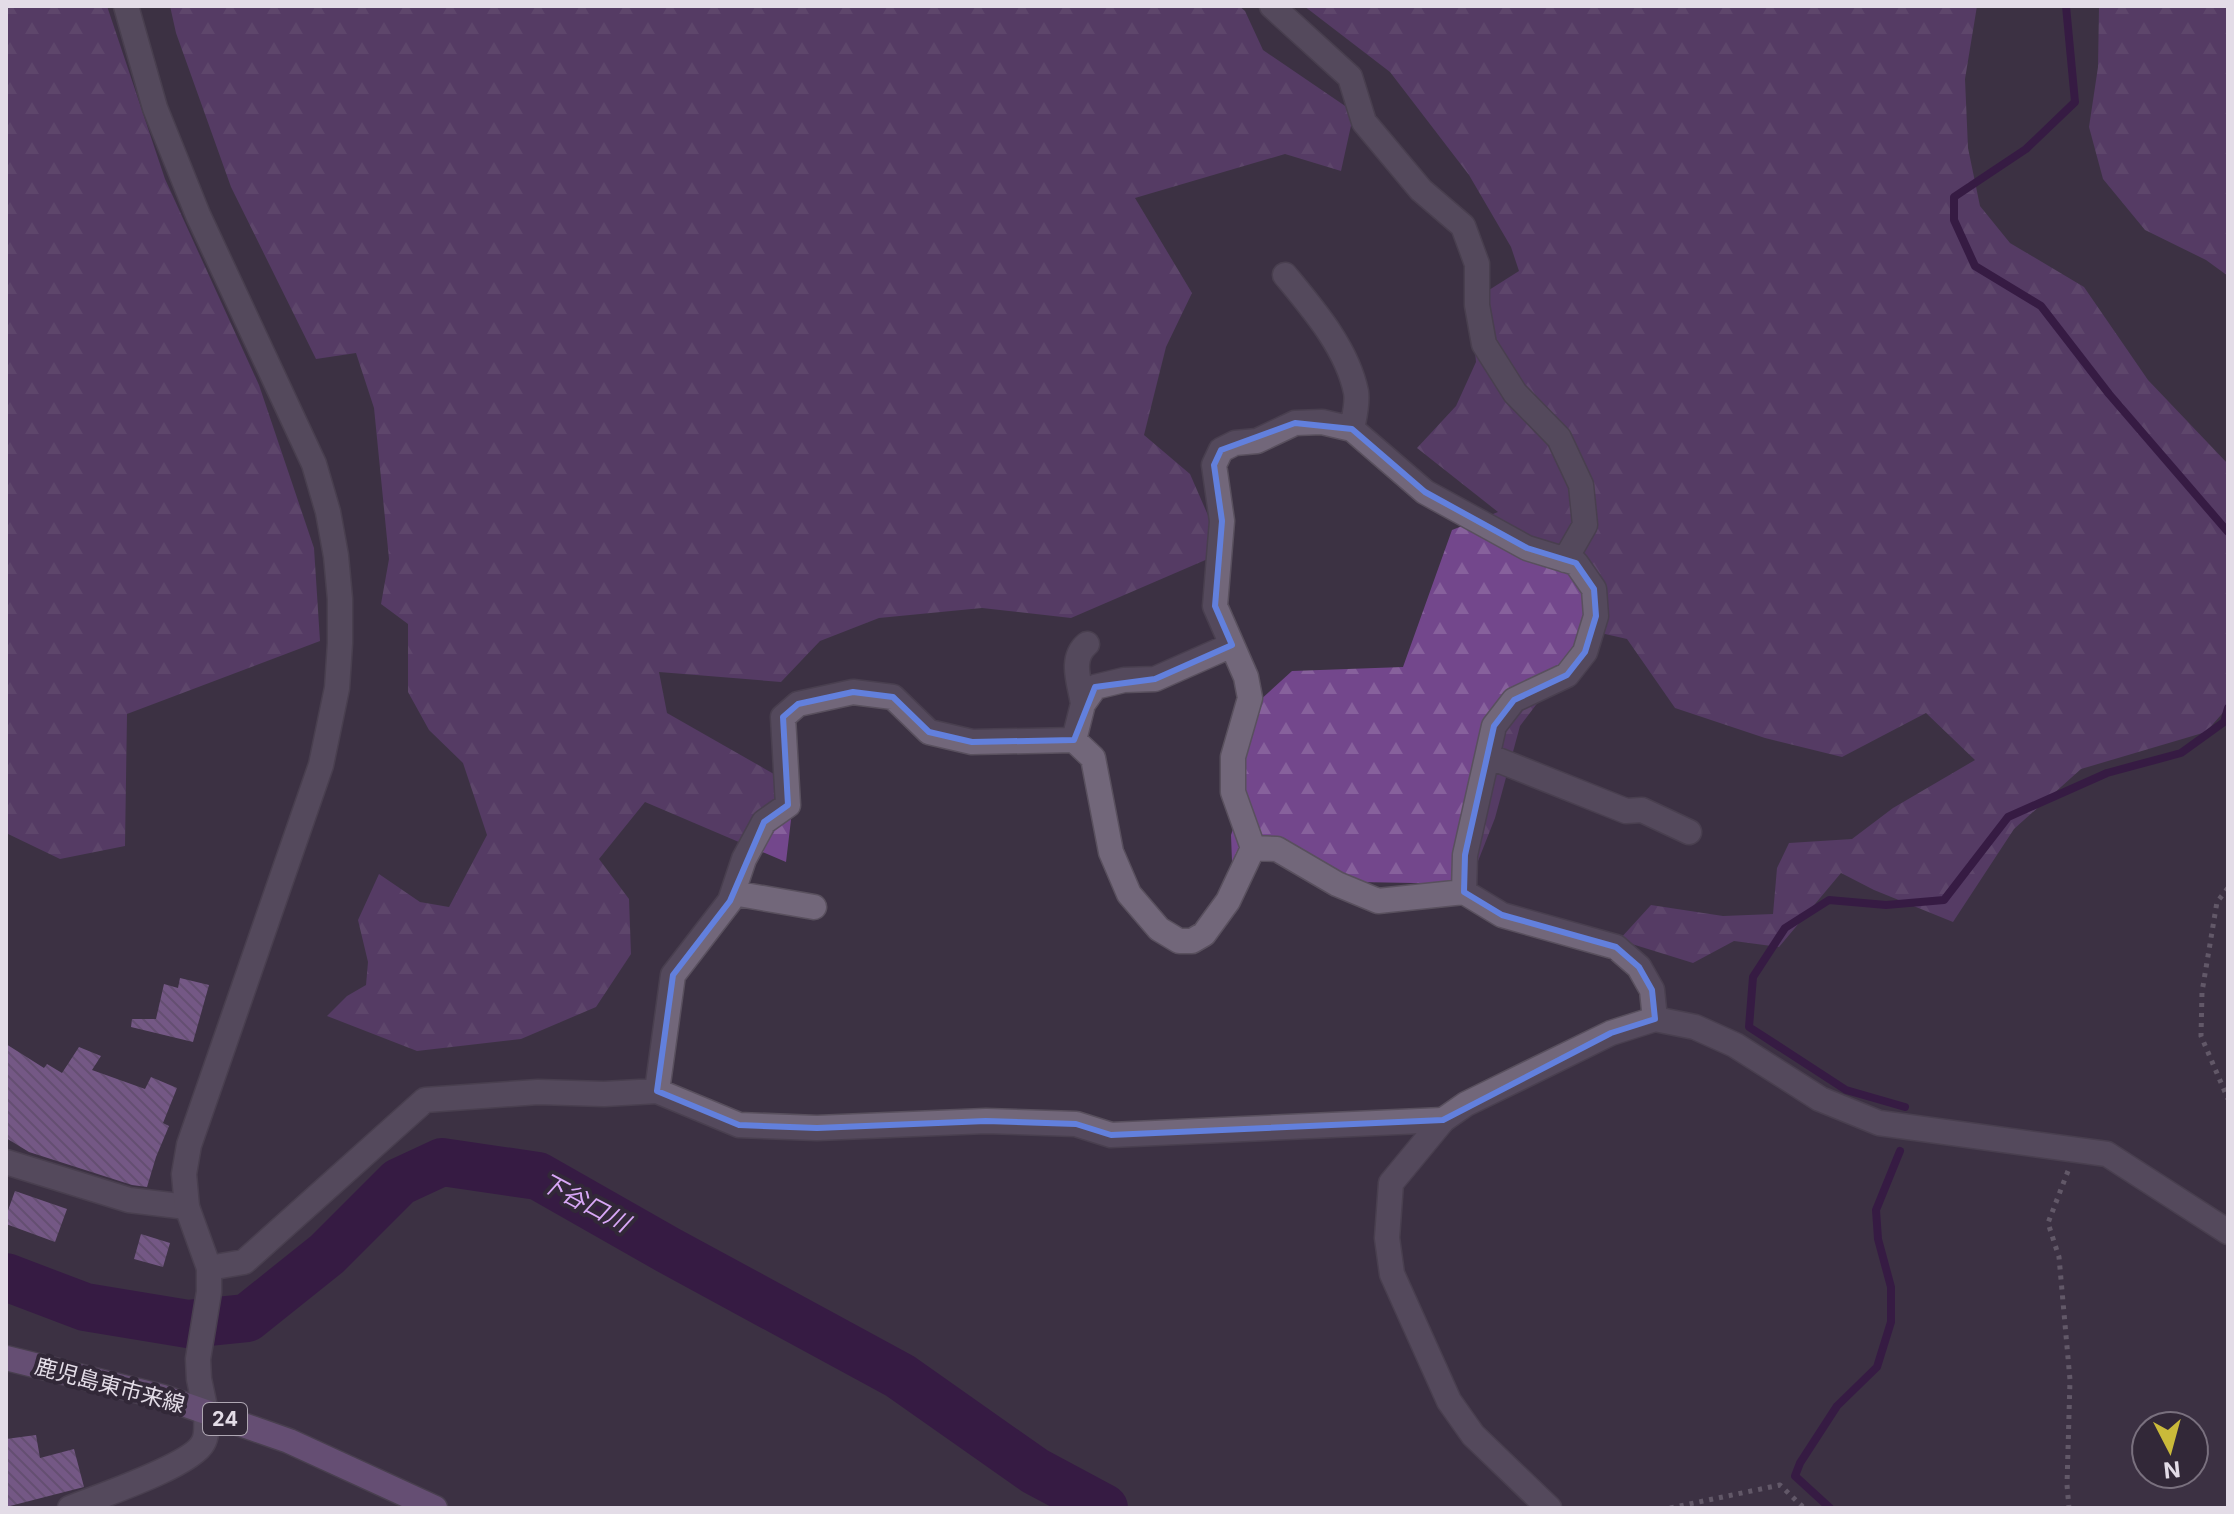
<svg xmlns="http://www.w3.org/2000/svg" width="2234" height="1514" viewBox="0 0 2234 1514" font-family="Inter,'Noto Sans JP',sans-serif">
  <defs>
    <pattern id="forest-firs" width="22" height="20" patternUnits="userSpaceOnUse" patternTransform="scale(2)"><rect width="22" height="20" fill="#73478c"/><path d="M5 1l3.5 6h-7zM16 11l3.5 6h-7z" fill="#87619c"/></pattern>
    <pattern id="building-back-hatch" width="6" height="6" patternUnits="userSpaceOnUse" patternTransform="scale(2)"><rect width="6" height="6" fill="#b988d5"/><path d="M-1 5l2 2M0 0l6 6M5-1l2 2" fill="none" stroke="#9673aa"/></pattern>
  </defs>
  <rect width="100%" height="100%" fill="#3c3243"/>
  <path fill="url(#forest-firs)" d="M 6,6 L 107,6 L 165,179 L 259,385 L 314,548 L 320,641 L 127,714 L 125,846 L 60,859 L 6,833 Z
    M 170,6 L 1239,6 L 1245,11 L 1263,50 L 1354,112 L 1341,171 L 1285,154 L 1135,198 L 1192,293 L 1166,347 L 1144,435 L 1190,474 L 1224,552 L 1071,618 L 982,608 L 879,618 L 820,641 L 781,682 L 659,672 L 667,713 L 795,786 L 786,862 L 645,802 L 599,859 L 629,899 L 631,954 L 596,1007 L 521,1039 L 417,1051 L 327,1016 L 347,996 L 366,985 L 368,962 L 358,920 L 379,874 L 420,902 L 449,907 L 487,835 L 463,763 L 429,730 L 408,692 L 408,624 L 381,604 L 389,559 L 374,408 L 356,353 L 316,359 L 231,187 L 176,33 Z
    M 1304,6 L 1977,6 L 1965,79 L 1968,148 L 1980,206 L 2010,243 L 2084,287 L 2148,380 L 2228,464 L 2228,707 L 2206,732 L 2081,769 L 2014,829 L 1953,922 L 1874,890 L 1841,873 L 1779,947 L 1734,941 L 1693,963 L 1619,940 L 1651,905 L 1723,916 L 1773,914 L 1777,868 L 1789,843 L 1852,839 L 1893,808 L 1975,760 L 1926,713 L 1842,757 L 1765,738 L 1675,708 L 1627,639 L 1592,631 L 1520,726 L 1495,818 L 1469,884 L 1358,882 L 1317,875 L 1271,836 L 1233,888 L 1231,835 L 1239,811 L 1246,713 L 1292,671 L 1403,667 L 1452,530 L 1498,512 L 1417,448 L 1456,406 L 1476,362 L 1470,302 L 1519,271 L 1511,247 L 1469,175 L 1390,72 Z
    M 2099,6 L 2228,6 L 2228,276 L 2206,260 L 2145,230 L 2103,179 L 2089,127 L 2098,67 Z"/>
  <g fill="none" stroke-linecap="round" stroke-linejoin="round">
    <path stroke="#300044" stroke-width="8" d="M 2066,6 L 2075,102 L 2026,149 L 1954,197 L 1954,220 L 1975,266 L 2041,306 L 2109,394 L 2228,532
      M 1905,1107 L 1846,1090 L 1749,1027 L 1753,977 L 1785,928 L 1829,900 L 1886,905 L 1944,900 L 2008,817 L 2107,773 L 2181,753 L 2224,722 L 2228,708
      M 1830,1508 L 1795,1476 L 1800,1463 L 1837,1406 L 1877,1367 L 1891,1322 L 1891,1287 L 1878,1239 L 1876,1210 L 1900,1151"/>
    <path stroke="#300044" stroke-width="48" d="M 6,1277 L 85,1307 L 188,1324 L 247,1318 L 327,1254 L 399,1182 L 442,1162 L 538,1176 L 668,1250 L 900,1376 L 1035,1471 L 1104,1508"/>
  </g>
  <path fill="url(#building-back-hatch)" d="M 180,978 L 209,985 L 193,1042 L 131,1027 L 132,1019 L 156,1019 L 164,984 L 178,988 Z
    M 6,1044 L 44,1068 L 47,1064 L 62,1073 L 79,1047 L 101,1056 L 92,1070 L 145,1089 L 151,1077 L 177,1088 L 163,1123 L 169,1126 L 156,1157 L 147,1187 L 132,1185 L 29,1152 L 6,1138 Z
    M 15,1191 L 67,1209 L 55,1242 L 6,1224 L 6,1216 Z
    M 141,1234 L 170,1243 L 163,1267 L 134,1259 Z
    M 36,1435 L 40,1458 L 74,1449 L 84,1487 L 6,1507 L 6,1439 Z"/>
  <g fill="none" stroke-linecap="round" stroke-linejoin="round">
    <g stroke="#59505e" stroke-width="27">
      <path id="minor" d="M 1272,6 L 1350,77 L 1364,122 L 1421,190 L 1463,226 L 1477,264 L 1477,305 L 1484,344 L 1515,393 L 1559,438 L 1581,485 L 1585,525 L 1565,560
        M 1285,275 C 1313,309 1347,348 1356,392 C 1358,403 1354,418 1352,429
        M 1083,704 C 1080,683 1069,659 1087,644
        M 1074,740 L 1083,704 L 1095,687 L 1124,680 L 1155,679 L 1232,645
        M 1488,756 L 1626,811 L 1642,810 L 1689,832
        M 1253,848 L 1233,792 L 1233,757 L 1250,698 L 1246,677 L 1215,606 L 1222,521 L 1214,465 L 1221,450 L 1235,443 L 1257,441 L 1295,423 L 1322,422 L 1352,429 L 1425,492 L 1527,548 L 1576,563 L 1594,589 L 1596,616 L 1585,652 L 1567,675 L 1514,700 L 1494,726 L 1465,855 L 1464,892
        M 733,893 L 814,907
        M 657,1091 L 673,975 L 730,901 L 744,859 L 764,822 L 788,805 L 783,717 L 798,704 L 853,692 L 893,697 L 929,732 L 972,742 L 1074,740 L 1093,758 L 1111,852 L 1129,894 L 1159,929 L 1179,941 L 1192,941 L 1204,934 L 1228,901 L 1253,848 L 1277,849 L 1337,884 L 1378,901 L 1464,892 L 1502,915 L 1616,947 L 1639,967 L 1652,990 L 1655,1019
        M 6,1162 L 129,1200 L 187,1207
        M 209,1268 L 244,1262 L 425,1100 L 538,1092 L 604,1094 L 657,1091 L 739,1125 L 817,1128 L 986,1121 L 1076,1124 L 1111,1135 L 1443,1120
        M 70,1508 C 97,1497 191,1466 203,1443 C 208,1435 206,1421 206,1412"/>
    </g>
    <g stroke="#59505e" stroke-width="27">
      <path id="tertiary" d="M 126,6 L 155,108 L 198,215 L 314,464 L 328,512 L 336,556 L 340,599 L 340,643 L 337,688 L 321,765 L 189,1145 L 184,1174 L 187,1207 L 209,1268 L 209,1292 L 198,1359 L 199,1379 L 206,1412
        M 1549,1508 L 1473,1435 L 1449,1401 L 1392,1274 L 1387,1238 L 1391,1183 L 1443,1120 L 1466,1104 L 1611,1033 L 1655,1019 L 1695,1027 L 1735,1045 L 1820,1099 L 1879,1123 L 2107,1154 L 2228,1232"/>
    </g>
    <g stroke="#59505e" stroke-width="27">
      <path id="primary" d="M 6,1358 L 163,1397 L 289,1441 L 435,1508"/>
    </g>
    <path stroke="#908896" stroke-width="5" stroke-dasharray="4 6" stroke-linecap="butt" d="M 2228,888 L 2217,902 L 2202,992 L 2201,1036 L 2228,1099
      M 2068,1171 L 2048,1223 L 2059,1257 L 2070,1380 L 2067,1485 L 2069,1508
      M 1670,1508 L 1780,1485 L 1804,1508"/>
    <use href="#minor" stroke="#72677a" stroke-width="24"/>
    <use href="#tertiary" stroke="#72677a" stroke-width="24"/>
    <use href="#primary" stroke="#9872ae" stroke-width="24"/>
  </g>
  <path d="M0 0H2234V1514H0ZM 1295,423 L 1352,429 L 1425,492 L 1527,548 L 1576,563 L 1594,589 L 1596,616 L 1585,652 L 1567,675 L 1514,700 L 1494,726 L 1465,855 L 1464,892 L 1502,915 L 1616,947 L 1639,967 L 1652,990 L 1655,1019 L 1611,1033 L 1443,1120 L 1111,1135 L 1076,1124 L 986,1121 L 817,1128 L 739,1125 L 657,1091 L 673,975 L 730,901 L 764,822 L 788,805 L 783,717 L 798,704 L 853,692 L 893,697 L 929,732 L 972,742 L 1074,740 L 1095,687 L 1155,679 L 1232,645 L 1215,606 L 1222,521 L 1214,465 L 1221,450 Z" fill="#3c3243" fill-opacity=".55" fill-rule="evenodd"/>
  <path fill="none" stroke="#6280dd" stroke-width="6" stroke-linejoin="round" d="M 1295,423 L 1352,429 L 1425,492 L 1527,548 L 1576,563 L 1594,589 L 1596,616 L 1585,652 L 1567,675 L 1514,700 L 1494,726 L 1465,855 L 1464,892 L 1502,915 L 1616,947 L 1639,967 L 1652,990 L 1655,1019 L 1611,1033 L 1443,1120 L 1111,1135 L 1076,1124 L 986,1121 L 817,1128 L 739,1125 L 657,1091 L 673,975 L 730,901 L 764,822 L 788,805 L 783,717 L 798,704 L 853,692 L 893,697 L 929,732 L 972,742 L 1074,740 L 1095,687 L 1155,679 L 1232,645 L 1215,606 L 1222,521 L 1214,465 L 1221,450 Z"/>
  <g text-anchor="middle" stroke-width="8" stroke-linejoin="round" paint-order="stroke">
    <rect fill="#322838" stroke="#aea6b2" stroke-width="2" x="203" y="1403" width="44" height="32" rx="6"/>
    <g font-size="20" font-weight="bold" fill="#e3dce7">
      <text x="225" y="1426">24</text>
    </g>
    <g font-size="22" fill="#e3dce7" stroke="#322838">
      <text transform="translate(110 1385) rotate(15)" y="8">鹿児島東市来線</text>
    </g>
    <g font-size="24" font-style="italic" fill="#d8a7f6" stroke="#322838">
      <text transform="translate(585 1203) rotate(28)" y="8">下谷口川</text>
    </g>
  </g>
  <rect width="2234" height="1514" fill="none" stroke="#e3dce7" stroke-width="16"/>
  <g transform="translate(2170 1450) rotate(174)"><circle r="38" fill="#322838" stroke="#79707e" stroke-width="2"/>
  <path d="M0-6L14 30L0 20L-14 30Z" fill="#caba3a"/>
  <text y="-12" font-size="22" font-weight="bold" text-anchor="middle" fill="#e3dce7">N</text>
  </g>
</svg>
